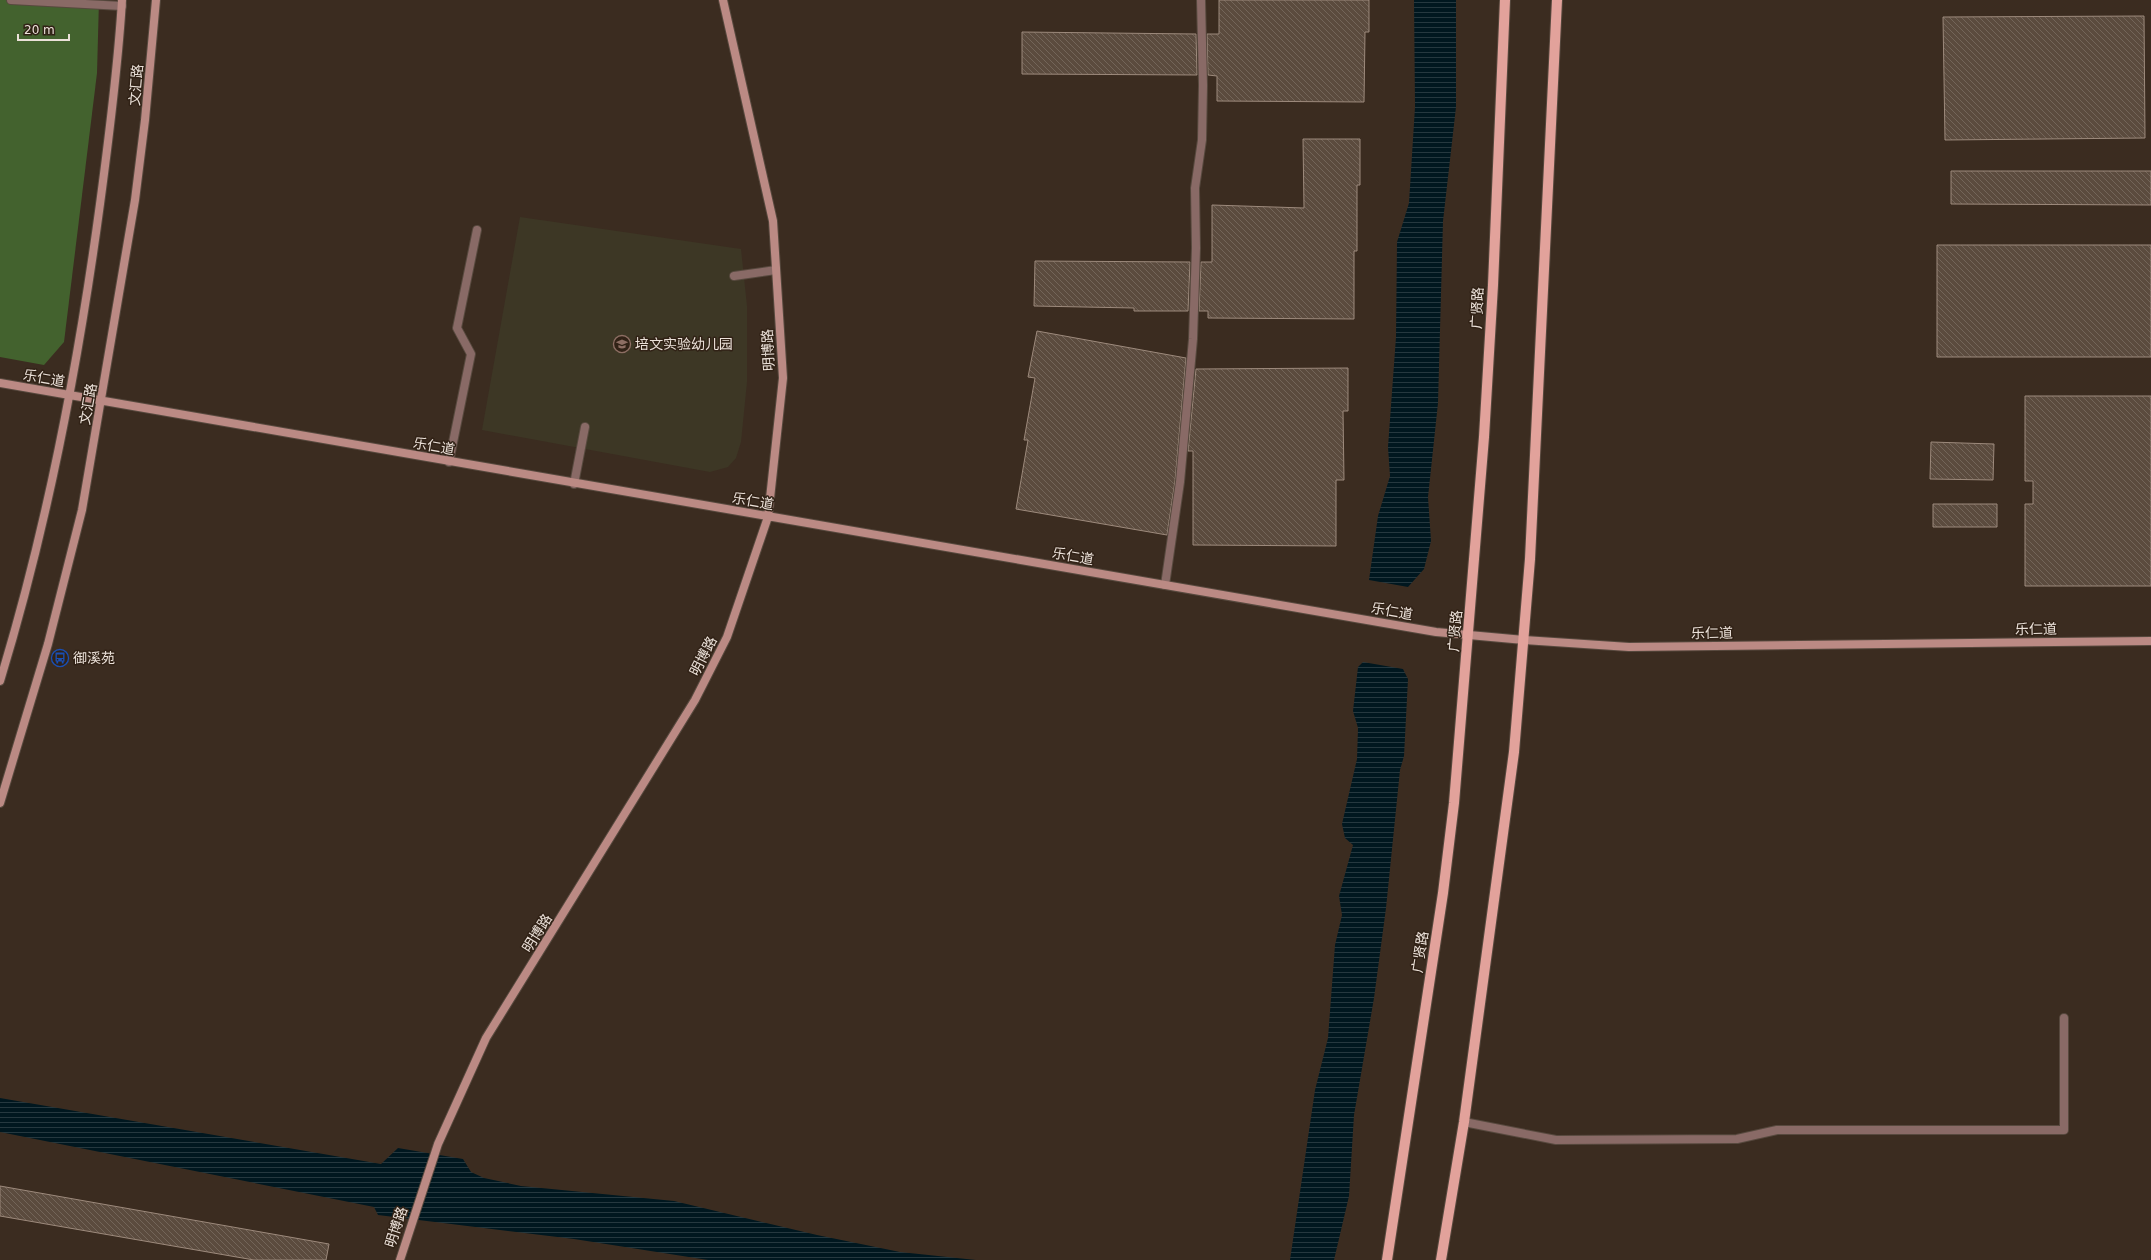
<svg xmlns="http://www.w3.org/2000/svg" width="2151" height="1260" viewBox="0 0 2151 1260" font-family="'DejaVu Sans','Noto Sans SC',sans-serif">
  <defs>
    <pattern id="water-rules" width="6" height="5" patternUnits="userSpaceOnUse"><rect width="6" height="5" fill="#00171f"/><path d="M0 2.5h6" fill="none" stroke="#25383f"/></pattern>
    <pattern id="building-back-hatch" width="6" height="6" patternUnits="userSpaceOnUse"><rect width="6" height="6" fill="#5b4b3e"/><path d="M-1 5l2 2M0 0l6 6M5-1l2 2" fill="none" stroke="#736559"/></pattern>
  </defs>
  <rect width="100%" height="100%" fill="#3b2c20"/>
  <path fill="#3d3725" d="M 520,217 L 741,249 L 747,306 L 747,382 L 741,442 L 736,458 L 728,467 L 710,472 L 482,430 Z"/>
  <path fill="#43622e" d="M 0,0 L 99,0 L 97,73 L 64,342 L 44,365 L 0,357 Z"/>
  <path fill="url(#water-rules)" d="M 1414,0 L 1456,0 L 1456,107 L 1443,221 L 1438,403 L 1428,497 L 1431,541 L 1424,569 L 1408,587 L 1369,580 L 1378,516 L 1390,476 L 1388,447 L 1396,337 L 1397,242 L 1409,203 L 1415,107 Z
    M 1363,662 L 1403,669 L 1408,679 L 1404,756 L 1400,770 L 1386,908 L 1374,998 L 1354,1115 L 1349,1196 L 1334,1260 L 1290,1260 L 1315,1090 L 1328,1038 L 1335,945 L 1342,915 L 1339,896 L 1353,845 L 1345,838 L 1342,824 L 1357,759 L 1358,728 L 1353,711 L 1358,667 Z
    M 0,1098 L 381,1164 L 398,1148 L 463,1159 L 471,1172 L 484,1178 L 521,1186 L 674,1201 L 817,1235 L 900,1252 L 976,1260 L 708,1260 L 574,1239 L 378,1215 L 374,1207 L 0,1132 Z"/>
  <path fill="url(#building-back-hatch)" stroke="#9d8a7c" d="M 1219,0 L 1369,0 L 1369,32 L 1365,32 L 1364,102 L 1217,101 L 1217,76 L 1208,75 L 1207,34 L 1219,34 Z
    M 2144,16 L 2145,138 L 1945,140 L 1943,17 Z
    M 1022,32 L 1196,34 L 1197,75 L 1022,74 Z
    M 1303,139 L 1360,139 L 1360,185 L 1357,185 L 1357,251 L 1354,251 L 1354,319 L 1208,318 L 1208,311 L 1199,311 L 1201,262 L 1212,262 L 1212,205 L 1304,208 Z
    M 1951,171 L 2151,171 L 2151,205 L 1951,204 Z
    M 1937,245 L 2151,245 L 2151,357 L 1937,357 Z
    M 1035,261 L 1190,262 L 1188,311 L 1134,311 L 1134,308 L 1034,306 Z
    M 1037,331 L 1186,358 L 1175,481 L 1167,535 L 1016,509 L 1028,440 L 1024,440 L 1035,378 L 1028,377 Z
    M 1348,368 L 1348,411 L 1343,411 L 1344,480 L 1336,480 L 1336,546 L 1193,545 L 1193,451 L 1188,451 L 1196,369 Z
    M 2025,396 L 2151,396 L 2151,586 L 2025,586 L 2025,504 L 2033,504 L 2033,481 L 2025,481 Z
    M 1931,442 L 1994,444 L 1993,480 L 1930,479 Z
    M 1933,504 L 1997,504 L 1997,527 L 1933,527 Z
    M 0,1186 L 329,1244 L 326,1260 L 254,1260 L 0,1216 Z"/>
  <g fill="none" stroke-linecap="round" stroke-linejoin="round">
    <g stroke="#57493e" stroke-width="10">
      <path id="lane" d="M 11,0 L 122,6
        M 734,276 L 776,270
        M 574,484 L 585,427
        M 1464,1122 L 1556,1140 L 1737,1139 L 1777,1130 L 2064,1130 L 2064,1018"/>
    </g>
    <g stroke="#57493e" stroke-width="10">
      <path id="street" d="M 449,462 L 471,354 L 457,328 L 477,230
        M 1165,585 L 1180,482 L 1193,339 L 1196,248 L 1195,188 L 1202,140 L 1203,85 L 1201,0"/>
    </g>
    <g stroke="#57493e" stroke-width="10">
      <path id="secondary" d="M 0,383 L 1436,632 L 1524,640 L 1629,647 L 2151,641
        M 0,681 C 48,524 78,367 100,204 C 109,137 118,68 122,0
        M 0,803 L 48,644 L 82,510 L 135,200 L 145,120 L 156,0
        M 400,1260 L 438,1144 L 486,1038 L 695,700 L 727,637 L 768,517 L 783,378 L 773,221 L 723,0"/>
    </g>
    <g stroke="#57493e" stroke-width="12">
      <path id="primary" d="M 1387,1260 L 1443,893 L 1454,803 L 1484,437 L 1493,285 L 1505,0
        M 1441,1260 L 1464,1122 L 1514,752 L 1530,559 L 1557,0"/>
    </g>
    <use href="#lane" stroke="#896a66" stroke-width="8"/>
    <use href="#street" stroke="#896a66" stroke-width="8"/>
    <use href="#secondary" stroke="#bb8a84" stroke-width="8"/>
    <use href="#primary" stroke="#e2a29b" stroke-width="10"/>
  </g>
  <defs>
    <g id="school-ring" transform="scale(0.9)"><circle r="9.5" fill="#312216" stroke="#8d6e63" stroke-width="1.5"/><path d="M0-5L7-2L0 1L-7-2ZM-4 1L0 2.5L4 1V4Q0 6-4 4Z" fill="#8d6e63"/></g>
    <g id="bus-ring" transform="scale(0.9)"><circle r="9.5" fill="#312216" stroke="#1a4fb4" stroke-width="1.5"/><path d="M-5-6H5V4H4V6H2V4H-2V6H-4V4H-5ZM-3.5-4V0h7V-4ZM-3.5 1.2v1.5H-2V1.2ZM2 1.2v1.5H3.5V1.2Z" fill="#1a4fb4"/></g>
  </defs>
  <g fill-rule="evenodd">
    <use href="#school-ring" x="622" y="344"/>
    <use href="#bus-ring" x="60" y="658"/>
  </g>
  <g text-anchor="middle" stroke-width="3" stroke-linejoin="round" paint-order="stroke">
    <g font-size="14" fill="#ebe1d9" stroke="#312216">
      <text transform="translate(136 85) rotate(-85)" y="5">文汇路</text>
      <text transform="translate(1477 308) rotate(-87)" y="5">广贤路</text>
      <text transform="translate(768 350) rotate(-93)" y="5">明博路</text>
      <text transform="translate(44 378) rotate(10)" y="5">乐仁道</text>
      <text transform="translate(88 404) rotate(-80)" y="5">文汇路</text>
      <text transform="translate(434 446) rotate(10)" y="5">乐仁道</text>
      <text transform="translate(753 501) rotate(10)" y="5">乐仁道</text>
      <text transform="translate(1073 556) rotate(10)" y="5">乐仁道</text>
      <text transform="translate(1392 611) rotate(10)" y="5">乐仁道</text>
      <text transform="translate(2036 629) rotate(-1)" y="5">乐仁道</text>
      <text transform="translate(1455 631) rotate(-85)" y="5">广贤路</text>
      <text transform="translate(1712 633) rotate(-1)" y="5">乐仁道</text>
      <text transform="translate(703 656) rotate(-63)" y="5">明博路</text>
      <text transform="translate(537 933) rotate(-58)" y="5">明博路</text>
      <text transform="translate(1420 952) rotate(-81)" y="5">广贤路</text>
      <text transform="translate(396 1227) rotate(-72)" y="5">明博路</text>
    </g>
    <g font-size="14" fill="#ebe1d9" stroke="#312216" text-anchor="start">
      <text x="635" y="349">培文实验幼儿园</text>
      <text x="73" y="663">御溪苑</text>
    </g>
  </g>
  <path d="M18 34v6h51v-6" fill="none" stroke="#ebe1d9" stroke-width="2"/>
  <text x="24" y="34" font-size="12" fill="#ebe1d9" stroke="#312216" stroke-width="3" paint-order="stroke">20 m</text>
</svg>
